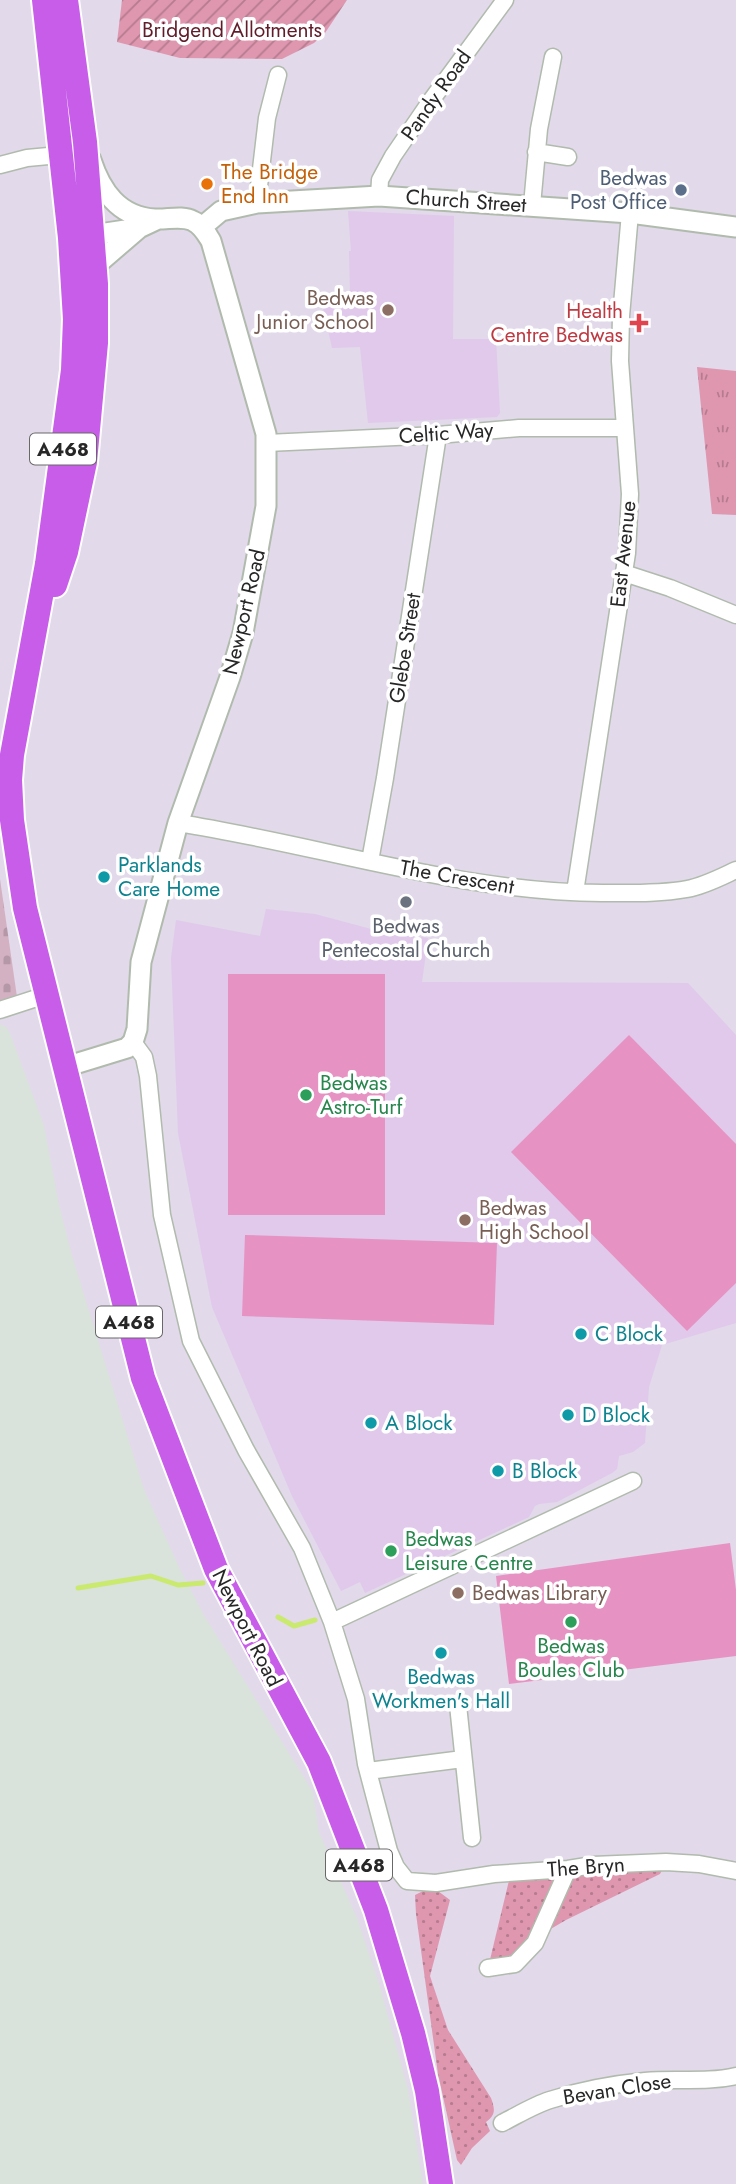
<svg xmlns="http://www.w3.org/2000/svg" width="736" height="2184" viewBox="0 0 736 2184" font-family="Jost,sans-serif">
  <defs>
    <pattern id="grass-dots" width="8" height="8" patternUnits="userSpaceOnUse" patternTransform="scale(1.75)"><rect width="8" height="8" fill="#df97b0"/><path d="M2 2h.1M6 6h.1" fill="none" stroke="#b57b8f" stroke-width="1.8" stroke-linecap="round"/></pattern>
    <pattern id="cemetery-stones" width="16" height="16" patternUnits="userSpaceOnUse" patternTransform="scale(1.75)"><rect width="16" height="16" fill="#d3b1c2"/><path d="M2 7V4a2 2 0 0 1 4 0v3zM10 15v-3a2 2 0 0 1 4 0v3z" fill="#b598a7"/></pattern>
    <pattern id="park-tufts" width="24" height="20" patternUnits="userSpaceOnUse" patternTransform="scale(1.75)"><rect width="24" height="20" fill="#df97b0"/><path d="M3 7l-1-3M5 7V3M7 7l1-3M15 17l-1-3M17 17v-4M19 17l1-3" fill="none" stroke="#b57b8f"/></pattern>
    <pattern id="garden-furrows" width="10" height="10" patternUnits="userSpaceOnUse" patternTransform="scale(1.75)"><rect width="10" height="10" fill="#df97b0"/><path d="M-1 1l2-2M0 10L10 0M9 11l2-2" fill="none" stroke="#b57b8f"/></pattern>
  </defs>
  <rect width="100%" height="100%" fill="#e2d9ea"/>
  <path fill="#dae2dc" d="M 0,1024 L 6,1027 L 10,1033 L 44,1125 L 59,1204 L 72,1255 L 144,1489 L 180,1569 L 204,1615 L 313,1792 L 319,1832 L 357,1918 L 379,1983 L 408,2089 L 423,2184 L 0,2184 Z"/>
  <path fill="#e0c9eb" d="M 348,211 L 454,216 L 453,339 L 496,339 L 500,413 L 497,417 L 368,423 L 360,347 L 332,348 L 320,295 L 350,293 L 349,251 L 351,251 Z
    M 266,909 L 315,914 L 386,933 L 428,938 L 422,982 L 688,983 L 736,1035 L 736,1323 L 662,1345 L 649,1387 L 645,1443 L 633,1452 L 619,1456 L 617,1469 L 612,1473 L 557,1502 L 539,1504 L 535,1506 L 529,1517 L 365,1593 L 360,1582 L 341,1591 L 292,1496 L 212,1307 L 178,1133 L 171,958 L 176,920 L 260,936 Z"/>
  <path fill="url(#grass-dots)" d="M 666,1862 L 660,1874 L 566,1920 L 537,1937 L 525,1955 L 488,1968 L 511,1872 Z
    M 427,1889 L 438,1891 L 450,1900 L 430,1976 L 448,2030 L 491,2098 C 495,2109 496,2115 486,2122 L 490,2131 L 472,2148 L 461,2165 L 457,2160 L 438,2074 L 416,1914 L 415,1895 Z"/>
  <path fill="url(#cemetery-stones)" d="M 0,879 L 18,1004 L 0,1010 Z"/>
  <path fill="url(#park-tufts)" d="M 697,367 L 736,371 L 736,515 L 712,514 Z"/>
  <path fill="url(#garden-furrows)" d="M 122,0 L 347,0 L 325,33 L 314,43 L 282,59 L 180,58 L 117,42 Z"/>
  <path fill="#e693c3" d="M 228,974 L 385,974 L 385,1215 L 228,1215 Z
    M 629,1035 L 736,1144 L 736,1283 L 687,1331 L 511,1152 Z
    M 245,1235 L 497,1243 L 494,1325 L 242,1316 Z
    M 730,1543 L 736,1590 L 736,1656 L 509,1684 L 496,1576 Z"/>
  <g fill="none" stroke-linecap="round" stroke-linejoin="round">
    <path stroke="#cae96f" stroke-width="5" d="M 78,1588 L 151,1576 L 178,1585 L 203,1583
      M 278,1617 L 294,1626 L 315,1620"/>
    <g stroke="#b0bbad" stroke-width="19">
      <path id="minor" d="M 536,152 L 568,157
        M 0,165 L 27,158 L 70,154
        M 379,196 L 380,180 L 393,156 L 430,102 L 505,0
        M 257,203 L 267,118 L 278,75
        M 532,205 L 539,129 L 553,57
        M 267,443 L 438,435 L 519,428 L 625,428
        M 624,573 L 670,588 L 736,615
        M 178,823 C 320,845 457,892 602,893 C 629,893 660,894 687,889 C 704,886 721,877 736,870
        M 370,861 L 385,778 L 438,435
        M 575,892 L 627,553 L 630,494 L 620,361 L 621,316 L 630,213
        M 0,1010 L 46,995
        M 133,1042 L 144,1057 L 148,1076 L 162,1215 L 191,1341 L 246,1450 L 302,1548 L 332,1622 L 356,1699 L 366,1764 L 389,1851 L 396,1867 L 407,1881 L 436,1883 L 494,1874 L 568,1869 L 593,1865 L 666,1862 L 699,1864 L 736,1871
        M 332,1622 L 633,1481
        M 458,1705 L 472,1838
        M 368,1771 L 463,1759
        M 488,1968 L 515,1964 L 535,1943 L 568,1869
        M 502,2123 C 518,2115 534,2105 550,2100 C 581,2090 614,2084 645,2081 C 676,2078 706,2083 736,2076"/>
    </g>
    <g stroke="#b0bbad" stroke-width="23">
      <path id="tertiary" d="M 202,227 L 221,211 L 257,203 L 379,196 L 630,213 L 736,227
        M 79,237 L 139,228 L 156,220
        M 95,266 L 138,229
        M 65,1067 L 127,1048 L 133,1042 L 137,1029 L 141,962 L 178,823 L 230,677 L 243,633 L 266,506 L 266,434 L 211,241 C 206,233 202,225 193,221 C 182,215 167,220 155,219 C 119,217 101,191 91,160"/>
    </g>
    <g stroke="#fff" stroke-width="28">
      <path id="primary" d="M 44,0 L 70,238 L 75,319 L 73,370 L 47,564 L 12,755 L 10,780 L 12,820 L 25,908 L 143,1378 L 216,1569 L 319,1762 L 376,1910 L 413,2033 L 427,2091 L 441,2184
        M 55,585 L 66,552 L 85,462 L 96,343 L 96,284 L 85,142 L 66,0"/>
    </g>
    <use href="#minor" stroke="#fff" stroke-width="16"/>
    <use href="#tertiary" stroke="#fff" stroke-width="19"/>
    <use href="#primary" stroke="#c85dea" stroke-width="24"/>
  </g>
  <circle fill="#e8710a" stroke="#fff" stroke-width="2.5" cx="207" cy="184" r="7"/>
  <circle fill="#5c6f8a" stroke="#fff" stroke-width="2.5" cx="681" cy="190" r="7"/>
  <g fill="#8d6e63" stroke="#fff" stroke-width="2.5">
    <circle cx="388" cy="310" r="7"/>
    <circle cx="465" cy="1220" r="7"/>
    <circle cx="458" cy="1593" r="7"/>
  </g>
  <path fill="#e0444e" stroke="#fff" stroke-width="2.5" d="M635.5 312.5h7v7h7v7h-7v7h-7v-7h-7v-7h7z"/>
  <g fill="#0f9aa8" stroke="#fff" stroke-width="2.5">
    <circle cx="104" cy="877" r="7"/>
    <circle cx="581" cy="1334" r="7"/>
    <circle cx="568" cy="1415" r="7"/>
    <circle cx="371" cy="1423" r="7"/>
    <circle cx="498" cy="1471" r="7"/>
    <circle cx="441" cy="1653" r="7"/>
  </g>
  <circle fill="#6b7280" stroke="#fff" stroke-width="2.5" cx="406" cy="902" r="7"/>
  <g fill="#2e9e5b" stroke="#fff" stroke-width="2.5">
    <circle cx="306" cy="1095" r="7"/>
    <circle cx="391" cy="1551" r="7"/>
    <circle cx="571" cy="1622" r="7"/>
  </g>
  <g text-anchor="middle" stroke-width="7" stroke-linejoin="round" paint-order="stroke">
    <g fill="#fff" stroke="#686868" stroke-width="2">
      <rect x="30" y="433.5" width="66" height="31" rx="5"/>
      <rect x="96" y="1306.5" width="66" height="31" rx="5"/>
      <rect x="326" y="1849.5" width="66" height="31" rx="5"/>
    </g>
    <g font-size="19" font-weight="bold" fill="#272727">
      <text x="63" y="456">A468</text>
      <text x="129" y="1329">A468</text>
      <text x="359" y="1872">A468</text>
    </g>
    <g font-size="21" fill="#601c2a" stroke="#fff">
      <text x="232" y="37">Bridgend Allotments</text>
    </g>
    <g font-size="21" fill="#272727" stroke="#fff">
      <text transform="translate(436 95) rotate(-55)" y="7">Pandy Road</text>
      <text transform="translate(466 201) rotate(4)" y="7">Church Street</text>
      <text transform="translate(446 433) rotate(-4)" y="7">Celtic Way</text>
      <text transform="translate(623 554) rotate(-84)" y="7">East Avenue</text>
      <text transform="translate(244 612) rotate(-77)" y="7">Newport Road</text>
      <text transform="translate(405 648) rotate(-81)" y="7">Glebe Street</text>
      <text transform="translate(457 877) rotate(10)" y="7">The Crescent</text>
      <text transform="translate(247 1628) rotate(63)" y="7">Newport Road</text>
      <text transform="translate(586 1867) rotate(-4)" y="7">The Bryn</text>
      <text transform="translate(617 2089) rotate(-9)" y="7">Bevan Close</text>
    </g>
    <g font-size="21" fill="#c56008" stroke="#fff" text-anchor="start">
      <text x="221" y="179">The Bridge<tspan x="221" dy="24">End Inn</tspan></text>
    </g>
    <g font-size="21" fill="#4e5e75" stroke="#fff" text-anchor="end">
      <text x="667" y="185">Bedwas<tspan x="667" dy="24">Post Office</tspan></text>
    </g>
    <g font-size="21" fill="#785e54" stroke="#fff" text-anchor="start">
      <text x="374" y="305" text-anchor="end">Bedwas<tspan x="374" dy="24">Junior School</tspan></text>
      <text x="479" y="1215">Bedwas<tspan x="479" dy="24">High School</tspan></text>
      <text x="472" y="1600">Bedwas Library</text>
    </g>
    <g font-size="21" fill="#be3a42" stroke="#fff" text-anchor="end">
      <text x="623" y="318">Health<tspan x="623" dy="24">Centre Bedwas</tspan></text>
    </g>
    <g font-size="21" fill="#0d838f" stroke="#fff" text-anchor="start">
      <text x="118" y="872">Parklands<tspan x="118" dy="24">Care Home</tspan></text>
      <text x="595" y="1341">C Block</text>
      <text x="582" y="1422">D Block</text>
      <text x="385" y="1430">A Block</text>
      <text x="512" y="1478">B Block</text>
      <text x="441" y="1684" text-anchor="middle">Bedwas<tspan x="441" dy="24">Workmen's Hall</tspan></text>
    </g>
    <g font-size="21" fill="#5b616d" stroke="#fff">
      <text x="406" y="933">Bedwas<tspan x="406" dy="24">Pentecostal Church</tspan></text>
    </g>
    <g font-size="21" fill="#27864d" stroke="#fff" text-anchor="start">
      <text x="320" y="1090">Bedwas<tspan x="320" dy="24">Astro-Turf</tspan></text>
      <text x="405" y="1546">Bedwas<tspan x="405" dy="24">Leisure Centre</tspan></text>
      <text x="571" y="1653" text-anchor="middle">Bedwas<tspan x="571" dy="24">Boules Club</tspan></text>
    </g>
  </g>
</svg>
